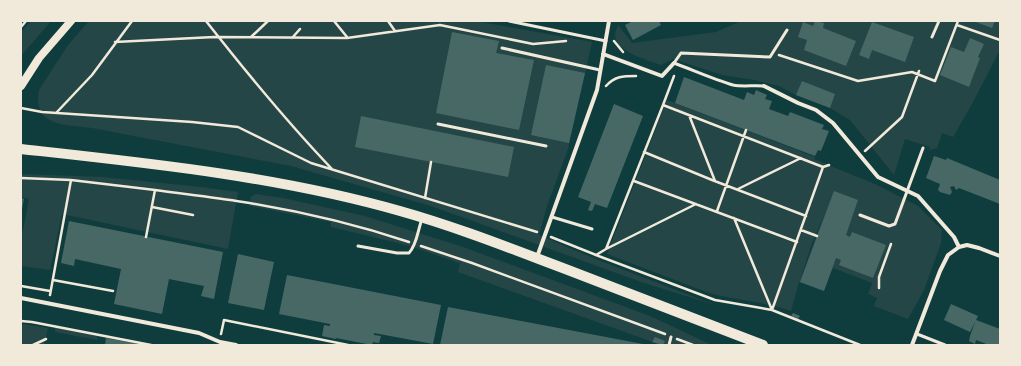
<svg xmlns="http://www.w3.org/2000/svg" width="1021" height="366" viewBox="0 0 1021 366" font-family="'Nunito Sans',sans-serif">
  <rect width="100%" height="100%" fill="#0f3d3e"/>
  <path fill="#244646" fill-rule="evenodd" d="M 31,21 L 51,21 L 21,56 L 21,32 Z
    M 89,21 L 476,21 L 592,42 L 568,149 L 547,206 L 539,235 L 593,258 L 715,305 L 644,283 L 431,206 L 291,166 L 92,128 C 66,125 32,127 39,90 L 68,45 Z
    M 741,21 L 1000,21 L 1000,50 L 972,104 L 953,137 L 942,133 L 937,148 L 929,150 L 930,147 L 905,139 L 894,175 L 850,120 L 830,108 L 796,95 L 779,86 L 754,80 L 722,75 L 673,59 L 661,65 C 648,60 614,52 615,34 C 615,32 617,28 618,25 L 632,43 L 716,32 Z
    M 667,100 L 815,157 L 814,159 L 827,164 L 828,165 L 875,184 L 918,206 L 942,230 L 941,243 L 924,290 L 908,319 L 874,306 L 877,298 L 868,294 L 872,283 L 833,268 L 824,291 L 799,282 L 791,311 C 765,302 736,300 709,293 L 607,254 ZM 824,215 L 800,281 L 811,246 Z
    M 21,174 L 102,177 L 201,187 L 238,192 L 228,249 L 62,214 L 50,270 L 21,266 L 21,240 L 29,199 L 21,197 Z
    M 256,194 L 283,198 L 365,216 L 463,247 L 650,316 L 712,345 L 661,345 L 458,272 L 461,258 L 459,263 L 410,246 L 331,227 L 331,222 L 250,206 L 251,197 Z
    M 23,324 L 48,328 L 44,345 L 21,345 L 21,330 Z
    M 55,327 L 98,336 L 97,340 L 55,332 Z"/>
  <path fill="#486865" d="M 633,21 L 659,21 L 661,25 L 633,40 L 625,25 Z
    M 815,21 L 824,23 L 823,28 L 856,41 L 846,66 L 804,50 L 807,40 L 798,37 L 803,22 L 813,26 Z
    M 973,21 L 995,21 L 992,28 Z
    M 872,22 L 914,37 L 905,62 L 872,50 L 869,59 L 859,55 Z
    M 452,32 L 499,41 L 496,53 L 534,60 L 519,130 L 436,113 Z
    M 970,38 L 984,44 L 978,57 L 980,58 L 969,87 L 940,75 L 951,47 L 964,52 Z
    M 546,65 L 585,73 L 569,143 L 531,135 Z
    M 684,77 L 744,100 L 747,92 L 754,95 L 756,90 L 767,95 L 765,99 L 772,101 L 769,109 L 788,116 L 790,112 L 824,125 L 822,129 L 829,131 L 821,151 L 818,150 L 815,156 L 675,103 Z
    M 802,81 L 835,94 L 830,108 L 796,95 Z
    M 614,104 L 643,116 L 607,208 L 595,204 L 592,211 L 588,210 L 591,202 L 578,197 Z
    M 361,116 L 514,147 L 508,177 L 355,147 Z
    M 934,156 L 946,160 L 947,158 L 1000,180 L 1000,204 L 959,188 L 956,190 L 954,186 L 950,187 L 952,192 L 950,195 L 940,192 L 938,190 L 940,184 L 926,178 Z
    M 834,191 L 858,200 L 846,235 L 850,237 L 852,232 L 886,245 L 873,278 L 839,265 L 841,260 L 836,258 L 824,291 L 800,282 Z
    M 21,198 L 24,199 L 22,209 L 21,209 Z
    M 69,221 L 223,252 L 214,299 L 201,296 L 204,286 L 169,279 L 162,314 L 114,304 L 121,269 L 75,259 L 74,266 L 61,263 Z
    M 238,254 L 274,262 L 264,310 L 228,303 Z
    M 287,275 L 441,305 L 433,344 L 374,333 L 374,335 L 381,336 L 379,343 L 373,342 L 372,345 L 336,338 L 336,339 L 322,336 L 324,325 L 330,326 L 330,324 L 279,314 Z
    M 951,304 L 978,316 L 976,320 L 1000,329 L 1000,345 L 989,345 L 976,340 L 975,344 L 969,341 L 970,336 L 975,322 L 970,332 L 944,320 Z
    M 448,307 L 643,344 L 643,345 L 440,345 Z
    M 793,313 L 800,316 L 798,319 L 791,316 Z
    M 655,337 L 665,341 L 663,345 L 652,342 Z
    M 106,338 L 139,344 L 139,345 L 105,345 Z"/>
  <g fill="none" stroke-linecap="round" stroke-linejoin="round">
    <path stroke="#f1e9da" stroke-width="2.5" d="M 206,21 C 246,72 287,122 332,169
      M 334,21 L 347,37
      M 388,21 L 395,31
      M 957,25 L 1000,40
      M 21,27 L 26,21
      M 251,37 L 268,21
      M 292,38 L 300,29
      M 614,41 L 623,52
      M 115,42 L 214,37 L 347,38 L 440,25 L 533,44 L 566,41
      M 779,55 L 858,81 L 912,72 L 935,81 L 958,21
      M 674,76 L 663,105 L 823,167 L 829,165
      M 606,86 C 615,76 623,76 636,76
      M 21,108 L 42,112 L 192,122 L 238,127 L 311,163 L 537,232
      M 57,112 L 92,75 L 132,21
      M 689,115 L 715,181
      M 865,151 L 902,117 L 919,71
      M 644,152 L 712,180 L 806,216
      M 21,178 L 71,180 L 155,190 L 146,237
      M 634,181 L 797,242
      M 738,189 L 801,158
      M 155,190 C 184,194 214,197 243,202 C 299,211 355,224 409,242
      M 425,198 L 431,162
      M 152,207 L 193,215
      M 717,211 L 746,130
      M 734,218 L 772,310 L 823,167
      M 801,230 L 817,236
      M 551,237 L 596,255 L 715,300 L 772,310 L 860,345
      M 421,246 L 472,263 L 665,334
      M 606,249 L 663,105
      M 596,255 L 606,249 L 696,204
      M 53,280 L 113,291
      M 21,286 L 50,291
      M 879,288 L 879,277 L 891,244
      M 50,295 L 71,180
      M 21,321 L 32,322 L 151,345
      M 221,334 L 224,320 L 348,345
      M 677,339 L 693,345
      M 33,345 L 46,339"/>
    <path stroke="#f1e9da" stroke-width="3" d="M 509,21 L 606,41
      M 932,37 L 939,21
      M 502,48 L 600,70
      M 764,86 C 753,85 743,87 733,85 C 713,79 693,70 674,63 L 681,53 L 770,57 L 787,30
      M 438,124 L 546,146
      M 860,215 L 889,226 L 895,224 L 923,148
      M 552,217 L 592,229
      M 358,246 L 397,253 L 409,253 C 417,245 418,229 422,219
      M 917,334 L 945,345
      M 669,345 L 671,337"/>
    <path stroke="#f1e9da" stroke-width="4" d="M 603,54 L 662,76 L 674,63
      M 764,86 L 798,103 L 816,110 L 833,123 L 878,177 L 918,196 L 954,237 L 959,247
      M 537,257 L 597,90 L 609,21
      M 21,298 L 199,333 L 220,342 L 236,345
      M 912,345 L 940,271 L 948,255 L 959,247 L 967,245 L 979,248 L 1000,256"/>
    <path stroke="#f1e9da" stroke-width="8" d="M 21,86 L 39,58 L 71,21"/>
    <path stroke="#f1e9da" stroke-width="10" d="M 21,149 C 148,163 277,176 400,211 C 457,227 512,249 568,270 C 633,295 698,320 763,345"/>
  </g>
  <rect width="1021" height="366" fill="none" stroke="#f1e9da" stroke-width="44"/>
</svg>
